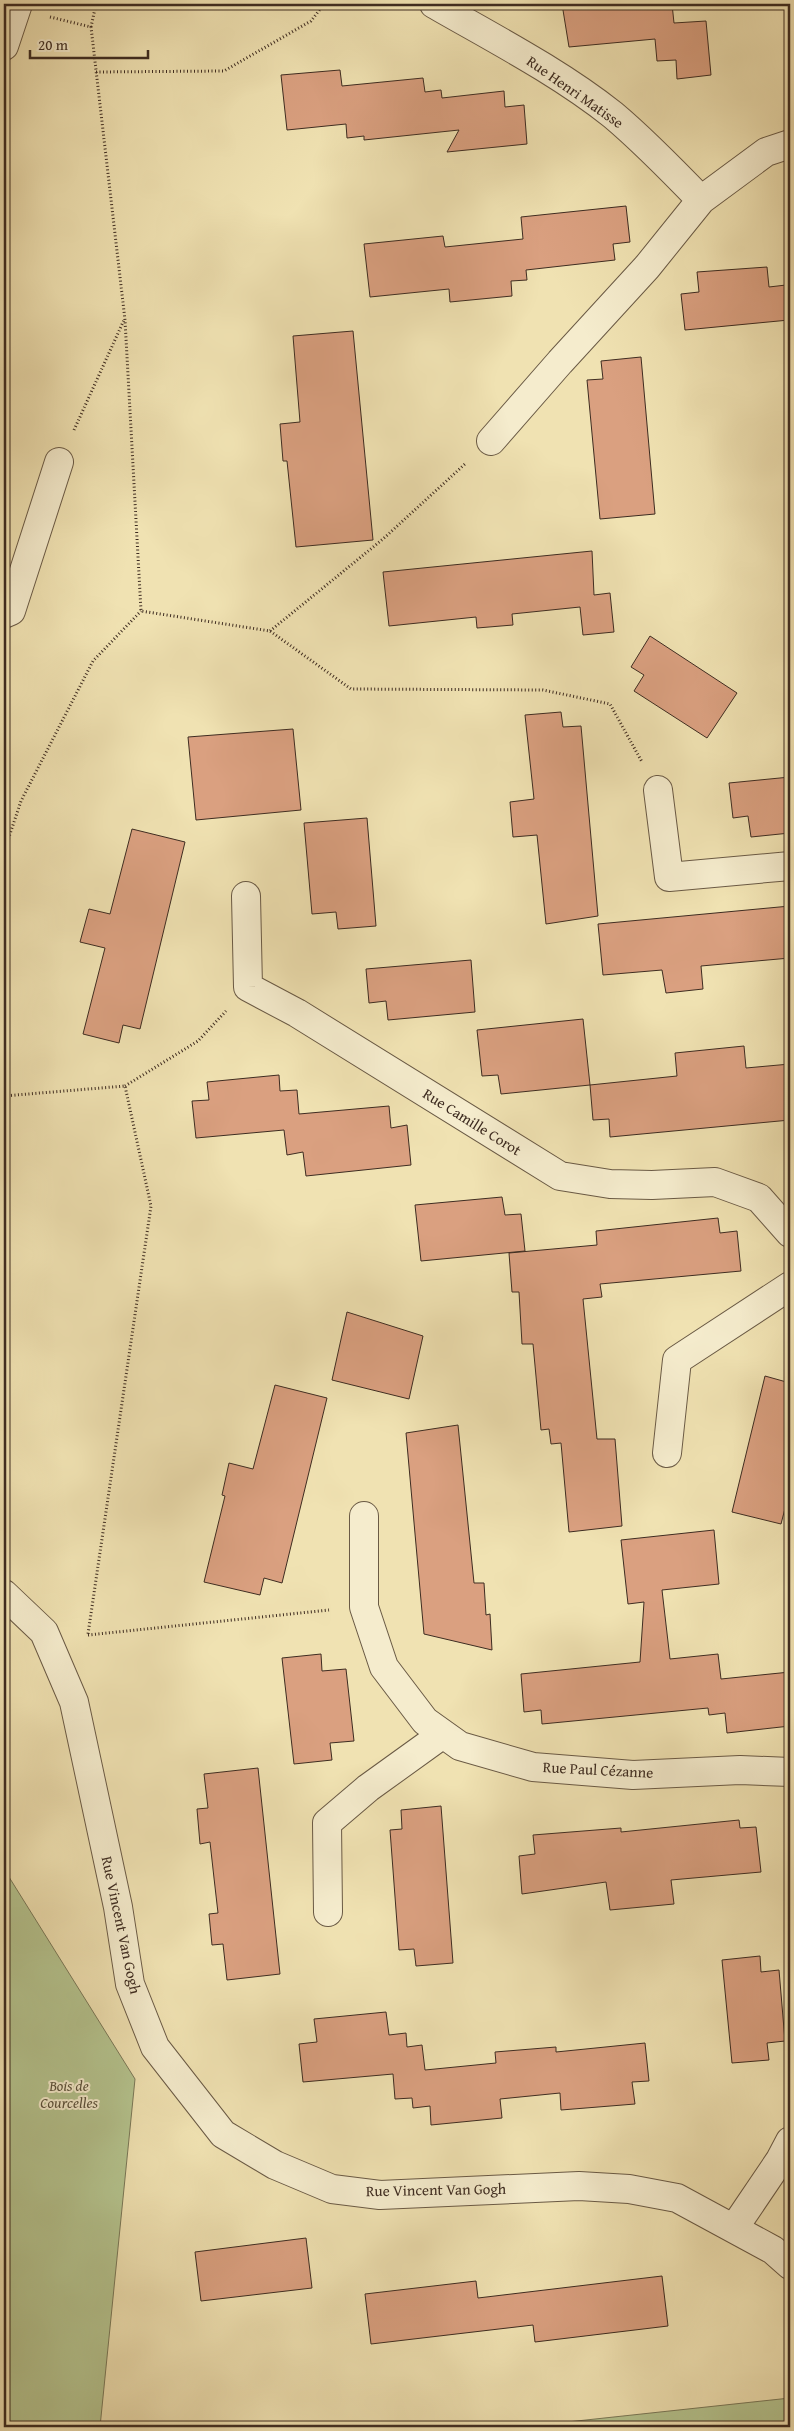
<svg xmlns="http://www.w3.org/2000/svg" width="794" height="2431" viewBox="0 0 794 2431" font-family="'Gentium Book Plus',serif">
  <rect width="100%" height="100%" fill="#f0e2b2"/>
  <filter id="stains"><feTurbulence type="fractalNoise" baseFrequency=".004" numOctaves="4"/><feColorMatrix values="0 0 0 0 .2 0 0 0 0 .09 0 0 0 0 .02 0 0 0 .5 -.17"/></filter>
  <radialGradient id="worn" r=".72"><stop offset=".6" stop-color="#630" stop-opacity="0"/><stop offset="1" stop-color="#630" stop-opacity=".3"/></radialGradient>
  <path fill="#b5c48f" stroke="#7a7858" d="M 4,1869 L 135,2079 L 100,2427 L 4,2427 Z
    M 790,2398 L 790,2427 L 521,2427 Z"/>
  <path fill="#daa080" stroke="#3e2c21" d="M 562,4 L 672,4 L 674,23 L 706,21 L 711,75 L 677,79 L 676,60 L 657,61 L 655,39 L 569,47 Z
    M 340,70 L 342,86 L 423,78 L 425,92 L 441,90 L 442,98 L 504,91 L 505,107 L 524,105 L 527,144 L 447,152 L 459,130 L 364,140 L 364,136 L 347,138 L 346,124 L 287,130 L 281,75 Z
    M 626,206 L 630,242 L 613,244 L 615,260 L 526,270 L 527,280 L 511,281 L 512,296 L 450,302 L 449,289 L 370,297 L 364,244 L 443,236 L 445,247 L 523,239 L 521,217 Z
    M 767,267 L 769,287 L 786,285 L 789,320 L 685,330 L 681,294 L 699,292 L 697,272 Z
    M 353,331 L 373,540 L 296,547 L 287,461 L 283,461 L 280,424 L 300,422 L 293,336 Z
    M 641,357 L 655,514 L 600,519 L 587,380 L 603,379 L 601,361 Z
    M 592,551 L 594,595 L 610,593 L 614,632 L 583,635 L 580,607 L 512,614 L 513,625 L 477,628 L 476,617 L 389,626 L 383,572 Z
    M 650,636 L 737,693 L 707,738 L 634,691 L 644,675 L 631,667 Z
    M 561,712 L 563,727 L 581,726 L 598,916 L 546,924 L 537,835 L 513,837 L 510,802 L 534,799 L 525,715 Z
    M 293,729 L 301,810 L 196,820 L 188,737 Z
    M 790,777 L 790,833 L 751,837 L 748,816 L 733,818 L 729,783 Z
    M 367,818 L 376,926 L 338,929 L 336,912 L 312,914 L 304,823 Z
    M 132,829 L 185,842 L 140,1029 L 123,1025 L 119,1043 L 83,1034 L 105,948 L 80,942 L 89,909 L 110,914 Z
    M 790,906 L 790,958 L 701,966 L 703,989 L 666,993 L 662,970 L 603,975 L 598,924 Z
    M 471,960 L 475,1012 L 388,1020 L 386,1001 L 369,1003 L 366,969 Z
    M 583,1019 L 590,1085 L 501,1094 L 498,1075 L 482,1076 L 477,1030 Z
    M 744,1046 L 746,1068 L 790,1064 L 790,1120 L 610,1137 L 609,1119 L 593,1120 L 590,1085 L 677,1076 L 675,1053 Z
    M 279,1075 L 280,1091 L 297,1090 L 299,1114 L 389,1106 L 391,1128 L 407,1125 L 411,1165 L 306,1176 L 303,1152 L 287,1155 L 284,1130 L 196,1138 L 192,1101 L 209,1100 L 207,1082 Z
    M 502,1197 L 505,1215 L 521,1214 L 525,1251 L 421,1261 L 415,1205 Z
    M 718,1218 L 720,1233 L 737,1231 L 741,1271 L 600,1284 L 602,1297 L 583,1299 L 597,1439 L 615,1439 L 622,1526 L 569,1532 L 561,1443 L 551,1444 L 549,1429 L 541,1430 L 533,1344 L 522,1344 L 519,1292 L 512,1292 L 509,1253 L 597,1245 L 596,1231 Z
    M 347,1312 L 423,1336 L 409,1399 L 332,1380 Z
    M 765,1376 L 790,1383 L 790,1489 L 781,1524 L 732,1512 Z
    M 275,1385 L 327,1398 L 282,1583 L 264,1578 L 260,1595 L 204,1582 L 225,1496 L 222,1495 L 229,1463 L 253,1469 Z
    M 458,1425 L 474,1583 L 484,1583 L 486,1615 L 490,1614 L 492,1650 L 424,1634 L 406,1433 Z
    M 714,1530 L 719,1584 L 662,1590 L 670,1659 L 718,1654 L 721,1679 L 790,1672 L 790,1726 L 727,1733 L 725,1713 L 709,1715 L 708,1708 L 542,1724 L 541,1710 L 524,1712 L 521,1674 L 640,1662 L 644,1602 L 628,1604 L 621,1540 Z
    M 321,1654 L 322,1671 L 346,1669 L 354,1741 L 330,1743 L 332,1760 L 294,1764 L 282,1658 Z
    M 258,1768 L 280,1974 L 227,1980 L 223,1944 L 212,1945 L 209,1914 L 218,1913 L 214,1878 L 210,1842 L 200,1844 L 197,1809 L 208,1808 L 204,1774 Z
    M 441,1806 L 453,1963 L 416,1966 L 414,1949 L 399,1950 L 390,1830 L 402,1829 L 401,1810 Z
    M 739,1820 L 740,1828 L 756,1827 L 761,1872 L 671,1880 L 674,1904 L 610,1910 L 606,1882 L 522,1894 L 519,1856 L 535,1854 L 533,1835 L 621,1828 L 621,1832 Z
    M 760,1956 L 761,1972 L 779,1970 L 785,2041 L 767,2043 L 769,2060 L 732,2063 L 722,1960 Z
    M 386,2012 L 389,2035 L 406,2033 L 407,2047 L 422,2045 L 425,2070 L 496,2063 L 495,2052 L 556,2047 L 556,2052 L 645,2043 L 649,2081 L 632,2082 L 635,2104 L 561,2110 L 560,2093 L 500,2099 L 502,2118 L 431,2125 L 430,2106 L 413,2108 L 412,2098 L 395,2099 L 393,2074 L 303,2082 L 299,2044 L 317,2042 L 314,2019 Z
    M 306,2238 L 312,2288 L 201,2301 L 195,2252 Z
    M 662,2276 L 668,2326 L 535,2342 L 533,2325 L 371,2344 L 365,2294 L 476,2281 L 478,2298 Z"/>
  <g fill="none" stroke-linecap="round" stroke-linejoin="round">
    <g stroke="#6a5a45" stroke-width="30">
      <path id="minor" d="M 434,4 C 493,38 559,72 613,115 C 644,141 673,171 701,200
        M 491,441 L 560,362 L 647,267 L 701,200 L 766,152 L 790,144
        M 4,614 L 11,611 L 59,462
        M 658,790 L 669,877 L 790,866
        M 246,896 L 248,987 L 297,1013 L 560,1176 L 610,1184 L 652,1185 L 715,1182 L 759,1198 L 790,1233
        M 667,1453 L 677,1360 L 790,1286
        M 364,1516 L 364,1607 L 384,1667 L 425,1721 L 460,1746 L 533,1767 L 633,1775 L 740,1770 L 790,1772
        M 328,1912 L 327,1823 L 368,1788 L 443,1734
        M 734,2228 L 780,2160 L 790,2141"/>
    </g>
    <g stroke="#6a5a45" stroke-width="30">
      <path id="tertiary" d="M 4,46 L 18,4
        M 4,1594 L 44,1632 L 74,1702 L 118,1907 L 130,1984 L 155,2047 L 223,2134 L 275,2165 L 332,2189 L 380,2195 L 579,2186 L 629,2189 L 677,2198 L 773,2250 L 790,2265"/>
    </g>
    <path stroke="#3e2c21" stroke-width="3" stroke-dasharray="1 2.5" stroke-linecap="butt" d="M 50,17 L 91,27 L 125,320 L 141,611 L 270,631 L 351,689 L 543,690 L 610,704 L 642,762
      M 91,27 L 96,4
      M 96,72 L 224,71 L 311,21 L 324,4
      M 74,430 L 124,320
      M 270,631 L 383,539 L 465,464
      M 4,852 L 21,801 L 93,661 L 141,611
      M 125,1086 L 198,1041 L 226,1011
      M 4,1096 L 125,1086 L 151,1206 L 88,1634
      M 88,1635 L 329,1610"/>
    <use href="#minor" stroke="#f5eccd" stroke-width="28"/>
    <use href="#tertiary" stroke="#f5eccd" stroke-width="28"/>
  </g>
  <g text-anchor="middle" stroke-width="4" stroke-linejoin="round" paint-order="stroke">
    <g font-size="15" fill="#3e2c21" stroke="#f5eccd">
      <text transform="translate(575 92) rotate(35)" y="5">Rue Henri Matisse</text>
      <text transform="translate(472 1122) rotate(32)" y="5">Rue Camille Corot</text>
      <text transform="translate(598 1770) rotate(3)" y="5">Rue Paul Cézanne</text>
      <text transform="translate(121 1925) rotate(78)" y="5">Rue Vincent Van Gogh</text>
      <text transform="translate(436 2190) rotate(-1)" y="5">Rue Vincent Van Gogh</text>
    </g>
    <g font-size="15" font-style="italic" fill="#5c523c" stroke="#f5eccd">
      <text x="69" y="2091">Bois de<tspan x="69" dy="17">Courcelles</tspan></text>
    </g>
  </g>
  <rect width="794" height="2431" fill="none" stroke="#f0e2b2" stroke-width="20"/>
  <rect x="5" y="5" width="784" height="2421" fill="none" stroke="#3e2c21" stroke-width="2.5"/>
  <rect x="10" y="10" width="774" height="2411" fill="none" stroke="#3e2c21"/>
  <path d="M30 50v8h118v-8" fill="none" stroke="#3e2c21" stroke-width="2.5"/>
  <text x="38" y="50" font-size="15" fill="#3e2c21" stroke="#f5eccd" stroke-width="4" paint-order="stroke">20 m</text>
  <rect width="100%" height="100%" filter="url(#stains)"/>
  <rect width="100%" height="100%" fill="url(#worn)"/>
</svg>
